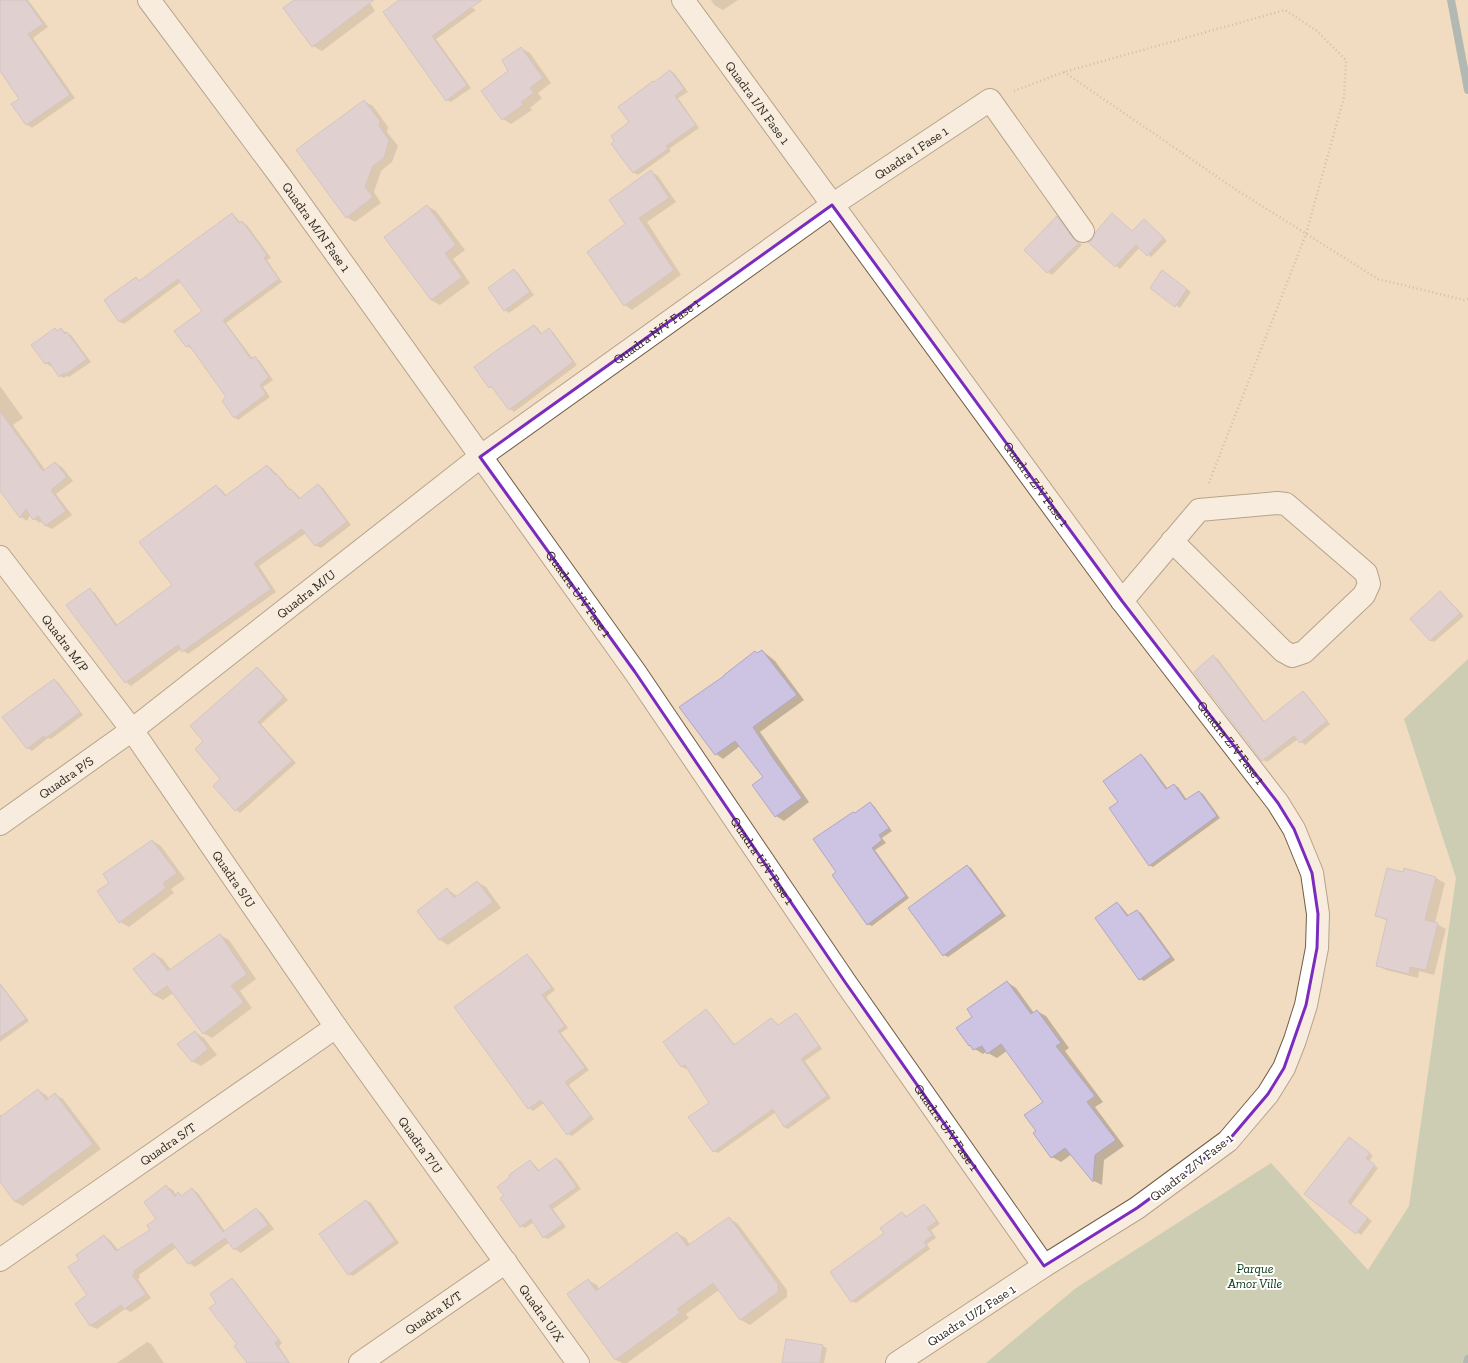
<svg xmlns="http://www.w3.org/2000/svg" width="1468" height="1363" viewBox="0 0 1468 1363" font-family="'Zilla Slab',serif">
  <rect width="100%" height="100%" fill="#f1dcc1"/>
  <path fill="#a0bba1" d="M 1468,659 L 1468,1363 L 986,1363 L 1076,1288 L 1271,1163 L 1368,1270 L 1409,1206 L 1456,878 L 1404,719 Z"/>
  <path fill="#0003" d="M 0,0 L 28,0 L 48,27 L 33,38 L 75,98 L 32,128 L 26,124 L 20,99 L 0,69 Z
    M 296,0 L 368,0 L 375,11 L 322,51 L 313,46 Z
    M 400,0 L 459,0 L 476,10 L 436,39 L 471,88 L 451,102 L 447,100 Z
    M 711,0 L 738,0 L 723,10 L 714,5 Z
    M 521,48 L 530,53 L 551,83 L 538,93 L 542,98 L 530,108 L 532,110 L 511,124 L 503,119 L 509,72 Z
    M 671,71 L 675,74 L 688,92 L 678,98 L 699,128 L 669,149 L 671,151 L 638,175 L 634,173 L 631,123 L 655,83 Z
    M 364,101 L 373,106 L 388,127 L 387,132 L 398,146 L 392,162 L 381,171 L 374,192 L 381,203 L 355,222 L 346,217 Z
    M 651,172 L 658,176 L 676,202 L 647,222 L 681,275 L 632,310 L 625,305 L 627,224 Z
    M 427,206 L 436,211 L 465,250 L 453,259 L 470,283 L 440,305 L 431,300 Z
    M 232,214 L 236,217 L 241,223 L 242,222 L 247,225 L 271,258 L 267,260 L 282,282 L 226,323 L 253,359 L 255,358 L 259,360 L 273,380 L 263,387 L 270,397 L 238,420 L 234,417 L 228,398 L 192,348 L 191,349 L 187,346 L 203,311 L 181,282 L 124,324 L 120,322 L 106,300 L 136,278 L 141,281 Z
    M 1113,215 L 1133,232 L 1144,220 L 1167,241 L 1151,257 L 1140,247 L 1120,269 L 1090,242 Z
    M 1058,218 L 1062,220 L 1077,242 L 1082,245 L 1052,275 L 1048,272 Z
    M 514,270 L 518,273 L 534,295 L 509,313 L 505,310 Z
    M 1167,274 L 1191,292 L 1180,308 L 1151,287 Z
    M 534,326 L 538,328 L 542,334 L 549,330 L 553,332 L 577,365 L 514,412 L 510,409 L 494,389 L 490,387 Z
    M 55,329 L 58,331 L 61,329 L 71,335 L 91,362 L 69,377 L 67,376 L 64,378 L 60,376 L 52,365 L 50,366 L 46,363 Z
    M 0,386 L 23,418 L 13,425 L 46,471 L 55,463 L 62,467 L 73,481 L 56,494 L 72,515 L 52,529 L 46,526 L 42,521 L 40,523 L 34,519 L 30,515 L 27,521 L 21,517 L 5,495 L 0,481 Z
    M 267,466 L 272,469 L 277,475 L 281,478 L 290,489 L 296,493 L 301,499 L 318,485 L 323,488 L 351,525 L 321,548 L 315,545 L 306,533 L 259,566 L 276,592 L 188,654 L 181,649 L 131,686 L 126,682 L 90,590 L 95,593 L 118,626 L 173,585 L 216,486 L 221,489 L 227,496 Z
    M 1440,593 L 1444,595 L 1464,616 L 1434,642 L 1430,640 Z
    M 762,651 L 769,656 L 775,661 L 804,700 L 760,732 L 809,802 L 784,821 L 776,816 L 764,778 L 740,746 L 723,759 L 716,754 Z
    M 1213,656 L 1218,659 L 1265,722 L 1303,692 L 1307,695 L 1330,724 L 1305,745 L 1298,739 L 1267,762 L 1263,760 Z
    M 257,668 L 261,670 L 288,700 L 261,724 L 296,763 L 240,813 L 236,810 L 214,786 L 222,779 L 205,742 Z
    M 54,680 L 58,682 L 83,715 L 51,739 L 48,738 L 32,751 L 28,748 Z
    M 1141,755 L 1145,758 L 1168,789 L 1174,785 L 1178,787 L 1187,800 L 1199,792 L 1203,794 L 1220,818 L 1153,867 L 1149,865 Z
    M 870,803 L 874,806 L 892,831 L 882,838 L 886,843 L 875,850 L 909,898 L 872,926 L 867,924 L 838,872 L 855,814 Z
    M 153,841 L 161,846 L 185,879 L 171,889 L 174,893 L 129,927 L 120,922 L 110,883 Z
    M 967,866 L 971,868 L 1006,916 L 948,957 L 944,955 Z
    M 1405,870 L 1436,878 L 1445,883 L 1435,923 L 1446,929 L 1434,975 L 1419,971 L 1418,978 L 1386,970 L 1377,965 L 1388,921 L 1377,916 L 1404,874 Z
    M 477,882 L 486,887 L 501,908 L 448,945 L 440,940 L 447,889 L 457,896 Z
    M 1117,903 L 1121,906 L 1129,916 L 1137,911 L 1141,913 L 1175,960 L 1144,981 L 1140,979 Z
    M 220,935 L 229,940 L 256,979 L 240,991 L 252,1008 L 212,1038 L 203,1033 L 173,993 L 163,1000 L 154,995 L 135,969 L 154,954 L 163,959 L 171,970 Z
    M 527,956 L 531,958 L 555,990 L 546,997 L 568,1028 L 561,1033 L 589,1070 L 569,1085 L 594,1119 L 572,1136 L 568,1134 L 544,1103 L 533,1111 L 529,1108 L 456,1008 Z
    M 1007,982 L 1016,988 L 1034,1013 L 1037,1011 L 1046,1016 L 1069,1048 L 1065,1051 L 1103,1102 L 1095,1107 L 1124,1146 L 1104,1160 L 1102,1185 L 1094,1181 L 1072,1154 L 1061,1162 L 1052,1157 L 1038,1131 L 1045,1102 L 1008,1050 L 997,1058 L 986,1052 L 983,1054 L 970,1046 L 957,1029 L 974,1017 Z
    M 0,983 L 29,1021 L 0,1042 Z
    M 706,1010 L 710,1013 L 735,1045 L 772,1019 L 779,1025 L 796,1014 L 800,1017 L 822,1049 L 805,1061 L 831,1098 L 788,1129 L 784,1127 L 776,1112 L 718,1153 L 714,1151 L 710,1103 L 688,1068 L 686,1069 L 682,1067 Z
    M 195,1032 L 204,1038 L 217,1055 L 201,1066 L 192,1061 Z
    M 38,1090 L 46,1095 L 49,1099 L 55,1094 L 63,1099 L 101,1149 L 23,1206 L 15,1202 L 0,1181 L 0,1114 L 2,1117 Z
    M 1353,1141 L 1373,1156 L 1369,1161 L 1378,1168 L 1351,1205 L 1372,1221 L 1361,1235 L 1306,1194 Z
    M 557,1159 L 561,1161 L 581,1189 L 553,1209 L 566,1227 L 548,1239 L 543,1237 L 534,1222 L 525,1228 L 521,1226 L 505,1196 L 530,1161 L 534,1164 L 540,1171 Z
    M 166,1186 L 173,1190 L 177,1196 L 178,1194 L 183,1196 L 192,1189 L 198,1193 L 225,1231 L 256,1209 L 262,1213 L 274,1229 L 241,1253 L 235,1249 L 230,1242 L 195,1267 L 189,1263 L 177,1247 L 139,1275 L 140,1277 L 138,1279 L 151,1298 L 131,1312 L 125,1309 L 97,1329 L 91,1326 L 76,1304 L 88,1295 L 80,1260 L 104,1236 L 110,1240 L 119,1251 L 152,1230 L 157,1219 Z
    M 367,1201 L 371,1203 L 399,1243 L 353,1276 L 349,1274 Z
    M 924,1205 L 928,1207 L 940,1224 L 931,1230 L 936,1238 L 927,1244 L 930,1249 L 856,1303 L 852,1301 L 885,1233 L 902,1213 L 908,1217 Z
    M 729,1218 L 738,1224 L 787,1290 L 787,1297 L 750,1325 L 741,1320 L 719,1290 L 686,1314 L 689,1318 L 627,1363 L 622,1363 L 616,1360 L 569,1294 L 588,1280 L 597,1285 L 600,1290 L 677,1233 L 686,1238 L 690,1245 Z
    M 232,1279 L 236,1282 L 282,1343 L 279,1346 L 290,1363 L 248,1363 L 217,1303 Z
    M 147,1342 L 151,1344 L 164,1363 L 117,1363 Z
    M 822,1346 L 827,1348 L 824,1363 L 783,1363 Z"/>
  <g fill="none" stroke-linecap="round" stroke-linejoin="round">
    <path stroke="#648e9f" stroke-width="8" d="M 1451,0 L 1468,90
      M 1467,1363 L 1468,1359"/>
  </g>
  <path fill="#ccc4e2" stroke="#afa7c4" d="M 0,0 L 26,0 L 43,24 L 28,34 L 70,95 L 26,125 L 11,104 L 19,99 L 0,71 Z
    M 294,0 L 374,0 L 312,47 L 283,8 Z
    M 399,0 L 482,0 L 432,36 L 467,85 L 446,101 L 383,12 Z
    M 521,47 L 543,78 L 530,88 L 534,93 L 521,102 L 524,104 L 502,120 L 481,91 L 508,71 L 502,60 Z
    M 670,70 L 684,89 L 675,96 L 696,125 L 666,146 L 668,149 L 633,173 L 611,144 L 614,141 L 611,136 L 629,122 L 618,107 L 653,81 L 654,82 Z
    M 364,100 L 380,121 L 379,126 L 389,140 L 384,158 L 373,166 L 365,187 L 373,197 L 346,218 L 296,150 Z
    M 651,170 L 669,198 L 639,218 L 674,270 L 624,306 L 587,252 L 625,224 L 609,200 Z
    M 427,205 L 456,245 L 445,253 L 462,277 L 431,300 L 384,237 Z
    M 232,213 L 239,223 L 242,221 L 267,255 L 264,258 L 279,279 L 223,320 L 251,359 L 255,356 L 269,377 L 260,385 L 266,394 L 234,418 L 222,401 L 226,397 L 189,345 L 186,347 L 174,331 L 202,311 L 178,279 L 119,322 L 104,300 L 136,277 L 139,281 Z
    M 1112,213 L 1132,231 L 1144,219 L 1164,238 L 1147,256 L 1136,245 L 1115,267 L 1088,242 L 1091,241 L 1095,233 Z
    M 1057,216 L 1073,238 L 1079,243 L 1047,273 L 1024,250 Z
    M 514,269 L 530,292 L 504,311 L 488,288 Z
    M 1162,270 L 1187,289 L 1175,307 L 1150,288 Z
    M 534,325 L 541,334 L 549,328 L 573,362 L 509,410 L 491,386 L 489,388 L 474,367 L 503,346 Z
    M 55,328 L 57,331 L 61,328 L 65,334 L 67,332 L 87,359 L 65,375 L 64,373 L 59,377 L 49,362 L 45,364 L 31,345 Z
    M 0,411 L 43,471 L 55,462 L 67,477 L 51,490 L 66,511 L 45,526 L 38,516 L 33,520 L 26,509 L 20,518 L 0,491 Z
    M 267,465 L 275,475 L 276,473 L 289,490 L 291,489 L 299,499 L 318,484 L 347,522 L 315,546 L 302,529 L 254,563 L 271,589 L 182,652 L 178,645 L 125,683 L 66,605 L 90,588 L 116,626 L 172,585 L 139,542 L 216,485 L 225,496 Z
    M 1440,591 L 1460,613 L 1430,641 L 1410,619 Z
    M 762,650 L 797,695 L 753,727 L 773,758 L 802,798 L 775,817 L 752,785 L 763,777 L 735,741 L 715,755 L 679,707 L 724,676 L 724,675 L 755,651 L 757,653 Z
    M 1213,655 L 1264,722 L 1303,691 L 1327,721 L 1300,743 L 1294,736 L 1262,761 L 1194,672 Z
    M 257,667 L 284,697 L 258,722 L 292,761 L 235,811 L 213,786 L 220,779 L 195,749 L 203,741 L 190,726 Z
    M 54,679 L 80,712 L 46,738 L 44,736 L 27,749 L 2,717 Z
    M 1141,754 L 1166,789 L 1174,784 L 1185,800 L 1199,791 L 1217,816 L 1149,866 L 1109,808 L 1118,802 L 1103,781 Z
    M 870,802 L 889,828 L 879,835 L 882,840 L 872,848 L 906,896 L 867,925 L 832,875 L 836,872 L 813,839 L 853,812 L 855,813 Z
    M 152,840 L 177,873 L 163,883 L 166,888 L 119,923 L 97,891 L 109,883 L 103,874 Z
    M 967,865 L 1002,913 L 943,956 L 908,908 Z
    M 1387,868 L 1403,872 L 1404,868 L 1436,877 L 1425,920 L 1438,923 L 1426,970 L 1410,967 L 1409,974 L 1376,966 L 1387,919 L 1375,916 Z
    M 477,881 L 493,902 L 439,940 L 417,911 L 447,888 L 454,898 Z
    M 1117,902 L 1127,916 L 1137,910 L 1171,957 L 1139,980 L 1095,918 Z
    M 220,934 L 247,974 L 231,986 L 244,1002 L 203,1034 L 167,986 L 154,995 L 133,969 L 154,953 L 168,971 Z
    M 527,954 L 552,988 L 542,995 L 565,1026 L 558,1031 L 585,1068 L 565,1082 L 591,1116 L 567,1135 L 541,1100 L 528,1109 L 454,1007 Z
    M 1007,981 L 1031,1014 L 1037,1010 L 1061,1043 L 1056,1046 L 1095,1096 L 1087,1102 L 1116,1140 L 1095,1155 L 1093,1182 L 1065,1148 L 1051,1158 L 1033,1133 L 1036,1131 L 1024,1115 L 1043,1102 L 1001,1044 L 987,1054 L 982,1046 L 973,1050 L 970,1045 L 969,1046 L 956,1028 L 972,1017 L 967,1009 Z
    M 0,984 L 26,1019 L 0,1037 Z
    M 706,1009 L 734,1045 L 771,1018 L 778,1025 L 796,1013 L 819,1046 L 801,1059 L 827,1096 L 784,1127 L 773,1109 L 713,1152 L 688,1117 L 709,1103 L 685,1065 L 681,1067 L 663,1042 Z
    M 195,1031 L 208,1049 L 192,1062 L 177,1044 Z
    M 38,1089 L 46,1100 L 55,1093 L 93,1144 L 15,1202 L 0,1182 L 0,1117 Z
    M 1349,1137 L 1370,1153 L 1366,1158 L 1375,1165 L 1348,1202 L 1368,1218 L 1356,1234 L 1304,1194 Z
    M 556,1158 L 577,1187 L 549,1206 L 563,1224 L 543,1238 L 531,1219 L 520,1227 L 500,1198 L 504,1196 L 497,1187 L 510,1177 L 509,1175 L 530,1160 L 538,1171 Z
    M 166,1185 L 175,1197 L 178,1192 L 181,1196 L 192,1188 L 223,1232 L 256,1208 L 268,1225 L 234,1250 L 225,1238 L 188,1264 L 172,1243 L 134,1271 L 135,1273 L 132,1275 L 146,1294 L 124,1309 L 121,1305 L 90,1326 L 75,1304 L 87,1295 L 68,1267 L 79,1260 L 76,1255 L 104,1235 L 116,1251 L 150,1230 L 147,1225 L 156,1219 L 144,1202 Z
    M 366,1200 L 395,1241 L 348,1275 L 319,1234 Z
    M 924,1204 L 937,1221 L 927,1228 L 933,1235 L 924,1242 L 927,1246 L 851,1302 L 830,1272 L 884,1233 L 880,1228 L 902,1212 L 906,1217 Z
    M 729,1217 L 778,1284 L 778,1292 L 740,1320 L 713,1283 L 677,1309 L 680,1313 L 615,1360 L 567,1294 L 588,1279 L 596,1291 L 677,1232 L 687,1246 Z
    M 232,1278 L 279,1340 L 275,1343 L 289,1363 L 247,1363 L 234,1346 L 237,1344 L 209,1308 L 216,1303 L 210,1294 Z
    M 786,1339 L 823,1345 L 820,1363 L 782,1363 Z"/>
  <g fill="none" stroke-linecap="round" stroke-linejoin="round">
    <g stroke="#705e46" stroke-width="24">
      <g id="minor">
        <path id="s1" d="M 149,0 L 281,177 L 635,672 L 845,982 L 1044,1266"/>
        <path id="s2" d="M 683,0 L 1122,601 L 1278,803 L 1294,829 L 1312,873 L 1318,914 L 1317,948 L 1306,1005 L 1295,1040 L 1284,1068 L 1268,1094 L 1228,1141 L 1137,1208 L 1044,1266 L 897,1363"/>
        <path id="s3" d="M 0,557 L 132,730 L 336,1027 L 578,1363"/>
        <path d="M 1122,601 L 1199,510 L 1277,503 L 1286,504 L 1366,573 L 1369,584 L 1364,595 L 1304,652 L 1292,656 L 1283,651 L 1172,541"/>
        <path id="s4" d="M 0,824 L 132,730 L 480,457 L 832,205 L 990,100 L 1083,231"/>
        <path id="s5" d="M 0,1260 L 336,1027"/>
        <path id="s6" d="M 360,1363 L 506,1262"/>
      </g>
    </g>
    <path stroke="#aa9a85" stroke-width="2.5" stroke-dasharray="1 3" stroke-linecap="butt" d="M 1064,72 L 1235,189 L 1378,279 L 1464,300 L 1468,299
      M 1014,91 L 1064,72 L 1285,10 L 1317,31 L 1346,60 L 1344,97 L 1306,234 L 1208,485"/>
    <use href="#minor" stroke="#fff" stroke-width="22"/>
  </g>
  <path d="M0 0H1468V1363H0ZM 832,205 L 1122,601 L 1278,803 L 1294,829 L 1312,873 L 1318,914 L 1317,948 L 1306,1005 L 1284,1068 L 1268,1094 L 1228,1141 L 1137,1208 L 1044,1266 L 845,982 L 635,672 L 480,457 Z" fill="#f1dcc1" fill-opacity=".55" fill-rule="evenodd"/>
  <path fill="none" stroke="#7b2cbf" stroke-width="3" stroke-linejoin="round" d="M 832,205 L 1122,601 L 1278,803 L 1294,829 L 1312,873 L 1318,914 L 1317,948 L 1306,1005 L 1284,1068 L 1268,1094 L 1228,1141 L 1137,1208 L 1044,1266 L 845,982 L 635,672 L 480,457 Z"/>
  <g text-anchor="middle" stroke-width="4" stroke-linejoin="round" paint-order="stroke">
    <g font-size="13" fill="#2f271d" stroke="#fff">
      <text dy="5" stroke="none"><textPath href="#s2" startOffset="127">Quadra I/N Fase 1</textPath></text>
      <text dy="5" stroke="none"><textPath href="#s4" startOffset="1132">Quadra I Fase 1</textPath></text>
      <text dy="5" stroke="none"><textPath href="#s1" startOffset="282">Quadra M/N Fase 1</textPath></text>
      <text dy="5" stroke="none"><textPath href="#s4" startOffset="821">Quadra N/V Fase 1</textPath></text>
      <text dy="5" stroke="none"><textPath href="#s2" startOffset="599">Quadra Z/V Fase 1</textPath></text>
      <text dy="5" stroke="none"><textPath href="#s4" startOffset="383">Quadra M/U</textPath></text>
      <text dy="5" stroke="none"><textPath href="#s1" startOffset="733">Quadra U/V Fase 1</textPath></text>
      <text dy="5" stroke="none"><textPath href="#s3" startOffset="108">Quadra M/P</textPath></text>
      <text dy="5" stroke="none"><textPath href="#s2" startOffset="923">Quadra Z/V Fase 1</textPath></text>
      <text dy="5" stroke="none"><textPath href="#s4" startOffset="81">Quadra P/S</textPath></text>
      <text dy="5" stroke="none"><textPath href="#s1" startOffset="1057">Quadra U/V Fase 1</textPath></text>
      <text dy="5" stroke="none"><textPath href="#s3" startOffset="398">Quadra S/U</textPath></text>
      <text dy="5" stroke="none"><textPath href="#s1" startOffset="1381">Quadra U/V Fase 1</textPath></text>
      <text dy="5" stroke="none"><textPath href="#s5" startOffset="204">Quadra S/T</textPath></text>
      <text dy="5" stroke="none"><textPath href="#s3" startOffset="723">Quadra T/U</textPath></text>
      <text transform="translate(1191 1167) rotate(-38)" y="5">Quadra Z/V Fase 1</text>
      <text dy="5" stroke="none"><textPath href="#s6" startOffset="89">Quadra K/T</textPath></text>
      <text dy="5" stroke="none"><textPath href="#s3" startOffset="930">Quadra U/X</textPath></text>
      <text transform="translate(971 1315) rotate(-33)" y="5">Quadra U/Z Fase 1</text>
    </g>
    <g font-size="13" font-style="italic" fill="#063710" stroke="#fff">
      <text x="1255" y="1273">Parque<tspan x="1255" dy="15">Amor Ville</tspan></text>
    </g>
  </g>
</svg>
